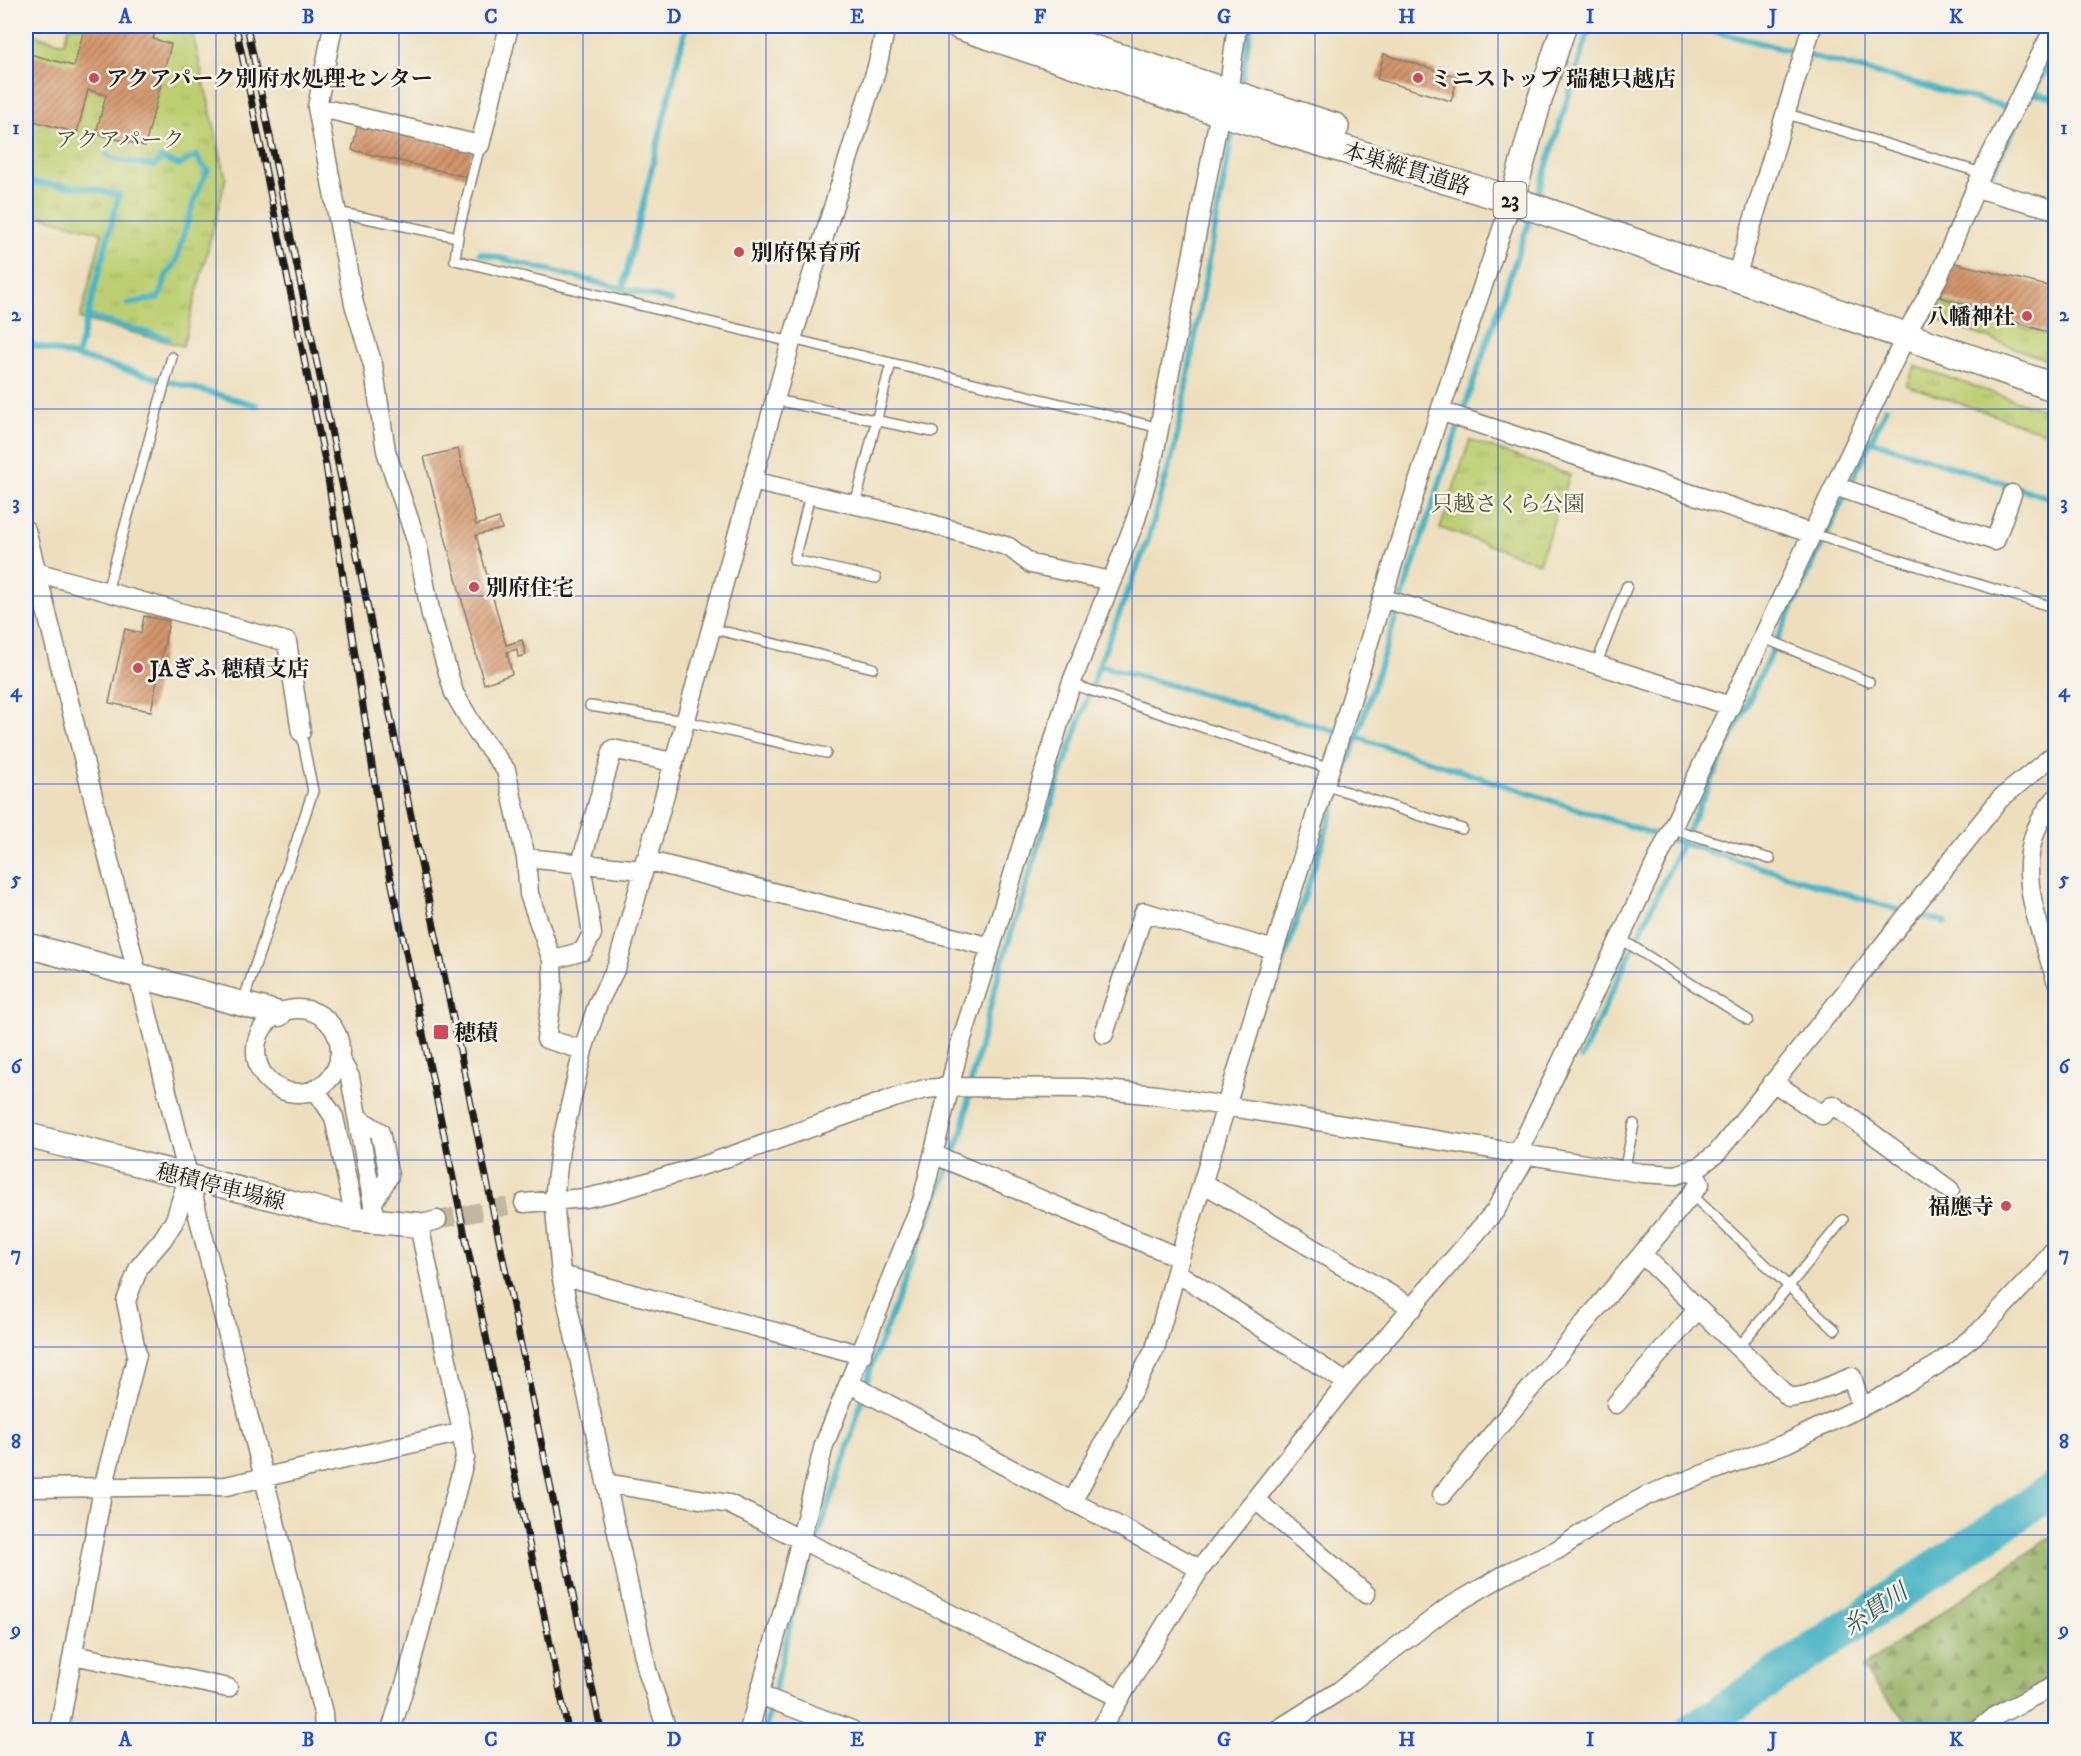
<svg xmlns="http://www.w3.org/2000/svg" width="2081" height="1756" viewBox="0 0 2081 1756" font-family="'IM FELL DW Pica','Noto Serif JP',serif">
  <defs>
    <pattern id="forest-firs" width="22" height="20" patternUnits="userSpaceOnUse" patternTransform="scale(1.5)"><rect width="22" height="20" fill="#96b264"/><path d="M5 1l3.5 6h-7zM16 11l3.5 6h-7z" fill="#7a9052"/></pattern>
    <pattern id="park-tufts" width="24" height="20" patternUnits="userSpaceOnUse" patternTransform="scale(1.5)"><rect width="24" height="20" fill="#bdcf72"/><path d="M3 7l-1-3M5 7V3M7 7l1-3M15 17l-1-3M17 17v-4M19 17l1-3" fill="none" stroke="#a2b162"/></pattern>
    <pattern id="building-hatch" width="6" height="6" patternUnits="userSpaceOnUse" patternTransform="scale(1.5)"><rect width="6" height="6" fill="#d3956b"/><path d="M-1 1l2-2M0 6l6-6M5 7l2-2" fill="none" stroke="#aa7957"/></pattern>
  </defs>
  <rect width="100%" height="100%" fill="#f7f3e8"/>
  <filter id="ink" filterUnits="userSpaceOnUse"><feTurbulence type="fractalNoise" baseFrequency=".0167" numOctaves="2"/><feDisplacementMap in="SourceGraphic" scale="12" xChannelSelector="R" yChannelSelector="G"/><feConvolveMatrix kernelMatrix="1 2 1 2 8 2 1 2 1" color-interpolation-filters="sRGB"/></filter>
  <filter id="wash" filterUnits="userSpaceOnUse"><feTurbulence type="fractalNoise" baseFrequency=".008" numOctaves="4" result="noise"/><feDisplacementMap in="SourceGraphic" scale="24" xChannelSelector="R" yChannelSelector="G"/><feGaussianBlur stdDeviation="1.35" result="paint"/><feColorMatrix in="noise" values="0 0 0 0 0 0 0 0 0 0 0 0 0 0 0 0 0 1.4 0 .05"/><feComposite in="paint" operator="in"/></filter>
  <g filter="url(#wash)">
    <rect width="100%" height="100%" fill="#eddfbd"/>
    <path fill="url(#forest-firs)" stroke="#596740" stroke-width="1.5" d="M 2055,1534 L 2055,1676 L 1988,1713 L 1966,1730 L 1915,1730 L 1861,1668 Z"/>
    <path fill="url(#park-tufts)" stroke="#6c7647" stroke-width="1.5" d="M 69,26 L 191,26 L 226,178 L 183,346 L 80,319 L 102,233 L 26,212 L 26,33 L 64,43 Z
      M 1939,300 L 2055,337 L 2055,363 L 1930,317 Z
      M 1915,366 L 2055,414 L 2055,436 L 1906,385 Z
      M 1470,440 L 1570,475 L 1539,563 L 1440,528 Z"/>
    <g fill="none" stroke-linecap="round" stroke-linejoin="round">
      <path stroke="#49b5c6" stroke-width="6" d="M 1694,26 L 2011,108
        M 1240,90 L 1251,26
        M 2032,93 L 2056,98
        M 2029,99 L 2056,53
        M 107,155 L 116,160 L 155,166 L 161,158 L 179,165 L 197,155 L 201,164 L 208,170 C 192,199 186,230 176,261 C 174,267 168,271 166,276 C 163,285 163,290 158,298 L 127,304
        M 26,182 L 88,188 L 119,195 L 77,357
        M 1985,188 L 2020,116
        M 1536,201 L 1590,26
        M 480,253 L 672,301
        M 623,287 L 686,26
        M 89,317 L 169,339
        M 26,343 L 256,405
        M 1869,440 L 2056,500
        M 1099,665 L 1356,737 L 1669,839 L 1908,913 L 1946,922
        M 1274,990 L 1461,418 L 1532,213
        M 1581,1058 L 1886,408
        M 765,1730 L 794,1608 L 850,1441 L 871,1367 L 963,1130 L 972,1077 L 1002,962 L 1056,789 L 1099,665 L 1148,540 L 1175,446 L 1234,124"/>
      <path stroke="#49b5c6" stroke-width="36" d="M 1694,1730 L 2056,1488"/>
    </g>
    <g id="blocks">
      <path fill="url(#building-hatch)" d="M 85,26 L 157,26 L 153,39 L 171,44 L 145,146 L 96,134 L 106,95 L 88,90 L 77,133 L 26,119 L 26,53 L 74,66 Z
        M 1384,54 L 1458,77 L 1451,101 L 1377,79 Z
        M 358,124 L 473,151 L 467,177 L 352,150 Z
        M 1955,263 L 2056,288 L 2056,335 L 1940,297 Z
        M 458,449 L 476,525 L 499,518 L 502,529 L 476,535 L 506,645 L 522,640 L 526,655 L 518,657 L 517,649 L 507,652 L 512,674 L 484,684 L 424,457 Z
        M 144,616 L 169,621 L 151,711 L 109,703 L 125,629 L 141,633 Z"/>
    </g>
  </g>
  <g filter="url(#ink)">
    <use href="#blocks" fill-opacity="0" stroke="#847e6c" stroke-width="1.5"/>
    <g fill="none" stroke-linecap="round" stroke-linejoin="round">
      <path stroke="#c3b89d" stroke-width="18" stroke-dasharray="18 9" stroke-linecap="butt" d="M 437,1220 L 524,1203"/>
      <g stroke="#847e6c" stroke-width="12">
        <path id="lane" d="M 1784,113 L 1982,173
          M 480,145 L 459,229 L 455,260 L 791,342
          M 337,212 L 458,237
          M 792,339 L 1160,428
          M 775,400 L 933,432
          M 810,495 L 794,560 L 876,578
          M 855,505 L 891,363
          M 1813,534 L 2056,608
          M 107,591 L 172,357
          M 710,628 L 873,668
          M 1764,638 L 1869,682
          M 1596,665 L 1627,586
          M 1071,684 L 1330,769
          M 590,706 L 684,721 L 826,753
          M 1325,785 L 1462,829
          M 1673,829 L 1770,859
          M 1621,939 L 1748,1020
          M 243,1002 L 313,791 L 301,732
          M 1624,1171 L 1634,1124
          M 1692,1195 L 1835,1330
          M 1738,1348 L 1843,1220"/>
      </g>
      <g stroke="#847e6c" stroke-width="21">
        <path id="street" d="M 333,26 L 317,107 L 354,304 L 373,365 L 386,451 L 417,543 L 431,615 L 454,693 L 478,734 L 506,770 L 526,858 L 529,894 L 552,960 L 553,988 L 546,1039 L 583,1050
          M 317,107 L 480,145 L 509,26
          M 1976,188 L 2056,210
          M 1736,277 L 1812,26
          M 1440,411 L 1813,534
          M 752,481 L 909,517 L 1009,547 L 1031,564 L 1111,581
          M 1835,486 L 1995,541 L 2012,494
          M 26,530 L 323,1713 L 324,1730
          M 36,572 L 287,642 L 301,732
          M 1382,598 L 1731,706
          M 2056,798 C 2006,854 2037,918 2056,980
          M 526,858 L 642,870
          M 645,860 L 991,947 L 959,1048 L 922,1201 L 824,1445 L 784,1607 L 749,1730
          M 991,947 L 1071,684 L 1136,519 L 1154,455 L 1220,112 L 1228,94 L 1237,26
          M 552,960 L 583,951 L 592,934 L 581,863 L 613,749 L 672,762
          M256 1051a42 42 0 1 1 84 0a42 42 0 1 1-84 0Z
          M 1104,1034 L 1144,912 L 1274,950
          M 339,1057 L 350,1077 L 376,1221
          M 1773,1082 L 1822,1115 L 1833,1105 L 1950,1190
          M 315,1089 L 334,1117 L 355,1219
          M 357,1117 L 380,1132 L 389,1176 L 373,1202
          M 935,1155 L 1180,1258
          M 1517,1155 L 1912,323 L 1938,278 L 1982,173 L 2055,26
          M 1203,1183 L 1413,1308
          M 524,1203 L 586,1198 L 614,1192 L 711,1163 L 894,1098 L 925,1089 L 952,1087 L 1084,1088 L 1157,1095 L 1641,1173 L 1676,1175 L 1699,1167 L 1717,1153 L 2000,799 L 2056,753
          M 1642,1254 L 1790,1398 L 1807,1395 L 1852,1377 L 1861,1406
          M 1176,1272 L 1347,1383
          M 561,1275 L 647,1670 L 667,1730
          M 862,1355 L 561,1275 L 554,1199 L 560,1149 L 583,1050 L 598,1003 L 617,966 L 792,339 L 877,67 L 886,26
          M 850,1384 L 1200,1569
          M 1616,1404 L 1698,1309
          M 606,1483 L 729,1504 L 1120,1698
          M 26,1488 L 226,1486 L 462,1432 L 419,1225 L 437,1220
          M 1442,1495 L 1700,1184 L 1694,1168
          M 1256,1500 L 1366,1594
          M 1072,1502 L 1155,1349 L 1183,1246 L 1440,411 L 1512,200
          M 74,1655 L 228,1688
          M 759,1695 L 852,1730
          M 59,1730 L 103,1488 L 137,1355 L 126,1301 L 139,1267 L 162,1240 L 175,1220 L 188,1178
          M 391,1730 L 408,1675 L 465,1458 L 462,1432
          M 1100,1730 L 1200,1569 L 1347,1383 L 1495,1211 L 1526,1157
          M 1277,1730 L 1339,1691 L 1446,1609 L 1511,1571 L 1557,1550 L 1605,1518 L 1648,1495 L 1787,1443 L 1886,1395 L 1937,1365 L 1979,1332 L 2037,1271 L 2056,1247
          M 1979,1730 L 1997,1715 L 2056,1685"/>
      </g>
      <g stroke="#847e6c" stroke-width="27">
        <path id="secondary" d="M 1512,200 L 1540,99 L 1564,26
          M 26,945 L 279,1014
          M 26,1135 L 355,1219 L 419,1225"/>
      </g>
      <g stroke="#847e6c" stroke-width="30">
        <path id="primary" d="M 960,26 L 1220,112 L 1512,200 L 2056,388
          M 1022,26 L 1335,127"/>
      </g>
      <use href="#lane" stroke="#fff" stroke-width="9"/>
      <use href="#street" stroke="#fff" stroke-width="18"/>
      <use href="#secondary" stroke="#fff" stroke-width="24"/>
      <use href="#primary" stroke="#fff" stroke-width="27"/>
      <g stroke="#1c1c1c" stroke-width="7">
        <path id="rail" d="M 236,26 L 326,466 L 386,856 L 568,1730
          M 247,26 L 601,1730"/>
      </g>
      <use href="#rail" stroke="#f7f3e8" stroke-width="4.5" stroke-dasharray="14" stroke-linecap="butt"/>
    </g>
  </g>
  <path fill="none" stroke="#1d4ed8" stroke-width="1.5" stroke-opacity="0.55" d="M 216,26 L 216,1730M 399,26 L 399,1730M 583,26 L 583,1730M 766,26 L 766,1730M 949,26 L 949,1730M 1132,26 L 1132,1730M 1315,26 L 1315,1730M 1498,26 L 1498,1730M 1682,26 L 1682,1730M 1865,26 L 1865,1730M 26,221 L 2056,221M 26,409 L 2056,409M 26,596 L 2056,596M 26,784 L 2056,784M 26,972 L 2056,972M 26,1160 L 2056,1160M 26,1347 L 2056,1347M 26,1535 L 2056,1535"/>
  <g fill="#d1495b" stroke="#f7f3e8" stroke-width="2">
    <circle cx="94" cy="78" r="6"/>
    <circle cx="1418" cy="78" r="6"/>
    <circle cx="739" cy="252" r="6"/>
    <circle cx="2027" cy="316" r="6"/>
    <circle cx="474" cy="587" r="6"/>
    <circle cx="138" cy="668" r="6"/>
    <rect x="433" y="1024" width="16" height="16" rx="3"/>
    <circle cx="2006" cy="1206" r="6"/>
  </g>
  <g text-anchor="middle" stroke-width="5" stroke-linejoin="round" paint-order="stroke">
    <rect fill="#f7f3e8" stroke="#5e5c59" stroke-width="1.5" x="1493.5" y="182" width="33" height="36" rx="4.5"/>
    <g font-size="21" font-weight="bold" fill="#1c1c1c">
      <text x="1510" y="207">23</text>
    </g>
    <g font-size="22" font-weight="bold" fill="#1c1c1c" stroke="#f7f3e8" text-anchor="start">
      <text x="106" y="86">アクアパーク別府水処理センター</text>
      <text x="1430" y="86">ミニストップ 瑞穂只越店</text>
      <text x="751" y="260">別府保育所</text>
      <text x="2015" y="324" text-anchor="end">八幡神社</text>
      <text x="486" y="595">別府住宅</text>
      <text x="150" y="676">JAぎふ 穂積支店</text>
      <text x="454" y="1040">穂積</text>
      <text x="1994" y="1214" text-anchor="end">福應寺</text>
    </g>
    <g font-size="22" fill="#4c5236" stroke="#f7f3e8">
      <text x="120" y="147">アクアパーク</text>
      <text x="1508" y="511">只越さくら公園</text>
    </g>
    <g font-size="22" fill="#1c1c1c" stroke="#f7f3e8">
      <text transform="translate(1407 168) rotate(17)" y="8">本巣縦貫道路</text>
      <text transform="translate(221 1186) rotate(14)" y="8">穂積停車場線</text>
    </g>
    <g font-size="24" font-style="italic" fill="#2e5960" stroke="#f7f3e8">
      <text transform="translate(1875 1609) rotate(-34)" y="8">糸貫川</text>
    </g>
  </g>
  <rect width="2081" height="1756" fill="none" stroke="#f7f3e8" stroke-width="66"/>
  <rect x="33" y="33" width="2015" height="1690" fill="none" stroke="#1d4ed8" stroke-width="2"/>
  <g font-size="20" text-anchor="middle" font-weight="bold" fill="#1d4ed8">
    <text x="125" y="23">A</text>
    <text x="308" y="23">B</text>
    <text x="491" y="23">C</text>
    <text x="674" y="23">D</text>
    <text x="857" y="23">E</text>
    <text x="1040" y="23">F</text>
    <text x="1224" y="23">G</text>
    <text x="1407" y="23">H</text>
    <text x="1590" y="23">I</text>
    <text x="1773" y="23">J</text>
    <text x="1956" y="23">K</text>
    <text x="16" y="134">1</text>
    <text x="2064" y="134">1</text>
    <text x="16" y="321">2</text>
    <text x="2064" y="321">2</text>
    <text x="16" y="509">3</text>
    <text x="2064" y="509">3</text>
    <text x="16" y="697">4</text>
    <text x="2064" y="697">4</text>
    <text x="16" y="885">5</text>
    <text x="2064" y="885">5</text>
    <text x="16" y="1073">6</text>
    <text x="2064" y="1073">6</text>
    <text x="16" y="1260">7</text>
    <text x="2064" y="1260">7</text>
    <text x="16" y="1448">8</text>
    <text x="2064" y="1448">8</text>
    <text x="16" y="1636">9</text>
    <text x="2064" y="1636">9</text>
    <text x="125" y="1746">A</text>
    <text x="308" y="1746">B</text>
    <text x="491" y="1746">C</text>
    <text x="674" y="1746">D</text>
    <text x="857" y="1746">E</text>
    <text x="1040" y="1746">F</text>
    <text x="1224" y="1746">G</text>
    <text x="1407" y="1746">H</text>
    <text x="1590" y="1746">I</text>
    <text x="1773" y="1746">J</text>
    <text x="1956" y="1746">K</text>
  </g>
</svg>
